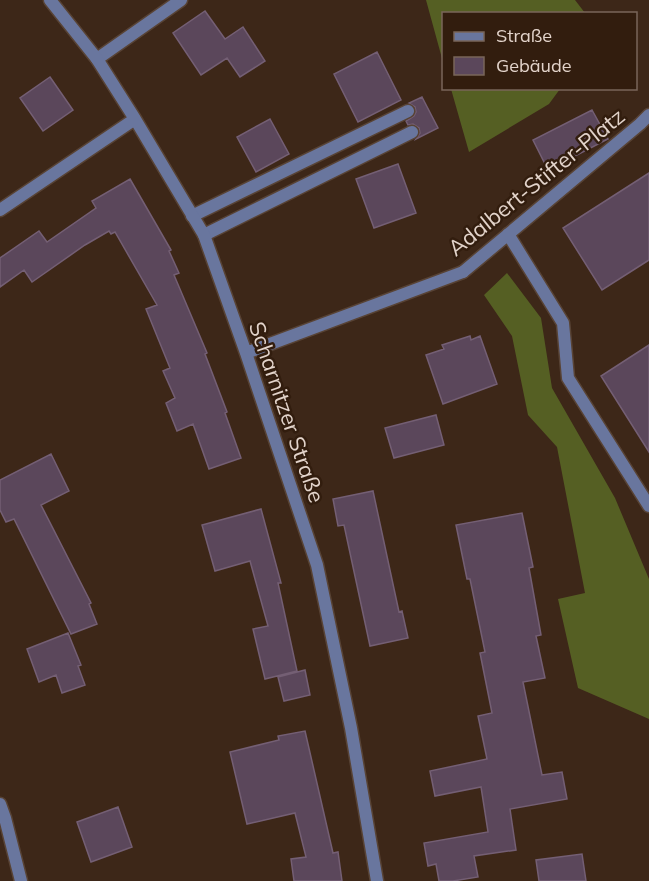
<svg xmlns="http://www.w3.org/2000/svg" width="649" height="881" viewBox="0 0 649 881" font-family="Mulish,sans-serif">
  <rect width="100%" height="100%" fill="#3d2718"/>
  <path fill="#555f23" d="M 426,0 L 575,0 L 585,13 L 444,14 L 443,62 Z
    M 451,89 L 451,88 L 560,89 L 549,104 L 469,152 Z
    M 507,273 L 541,318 L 552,388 L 615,498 L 649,579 L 649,719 L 578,688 L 558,599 L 585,593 L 557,447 L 528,415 L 512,336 L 484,295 Z"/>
  <path fill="#5b475b" stroke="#745f74" stroke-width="1.5" d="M 205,11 L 225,39 L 243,27 L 265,61 L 240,77 L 227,58 L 201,75 L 173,33 Z
    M 377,52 L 401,100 L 358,122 L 334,74 Z
    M 50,77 L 73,110 L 43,131 L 20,98 Z
    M 422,97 L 438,128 L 416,139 L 420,133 L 419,128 L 413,124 L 408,125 L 406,121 L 414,116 L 416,112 L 415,107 L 409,103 Z
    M 592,110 L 608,139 L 548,170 L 533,140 Z
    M 270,119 L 289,154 L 256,172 L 237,137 Z
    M 398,164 L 416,213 L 374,228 L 356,179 Z
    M 649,173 L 649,260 L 602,290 L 563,228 Z
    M 130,179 L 171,250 L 169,251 L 179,273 L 174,275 L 207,353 L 205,354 L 227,412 L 225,413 L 241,458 L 209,469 L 193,424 L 177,431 L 166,403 L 175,398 L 163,371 L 170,368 L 146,309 L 157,305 L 115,232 L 111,234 L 109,231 L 85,245 L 32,282 L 24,270 L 0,287 L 0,258 L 39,231 L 47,242 L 96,208 L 92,201 Z
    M 470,336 L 471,340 L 480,336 L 497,384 L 443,404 L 426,355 L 444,349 L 442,345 Z
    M 649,345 L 649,452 L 601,376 Z
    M 436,415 L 444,445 L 394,458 L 385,428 Z
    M 51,454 L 69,491 L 41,505 L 91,603 L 89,604 L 97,624 L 71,634 L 14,519 L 6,522 L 0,510 L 0,480 Z
    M 373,491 L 399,612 L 402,611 L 408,638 L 370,646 L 344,525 L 338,526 L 333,499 Z
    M 261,509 L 281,583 L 278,583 L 297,671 L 265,679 L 253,629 L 268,626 L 250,561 L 215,571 L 202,525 Z
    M 522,513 L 533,567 L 529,568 L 541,635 L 536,636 L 545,678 L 523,682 L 542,775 L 562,772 L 567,799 L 510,809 L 516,850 L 474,856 L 478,877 L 453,881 L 439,881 L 436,864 L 428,866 L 424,843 L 488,832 L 481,787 L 435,796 L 430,771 L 487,759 L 478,716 L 492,713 L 480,653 L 485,652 L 470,579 L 467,579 L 456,525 Z
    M 68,633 L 81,665 L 78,666 L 85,685 L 62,693 L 56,675 L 39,682 L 27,649 Z
    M 305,670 L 310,695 L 284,701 L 278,677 Z
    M 305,731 L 333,853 L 338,852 L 342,881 L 294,881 L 291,859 L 306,857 L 295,813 L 247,824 L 230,752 L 279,740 L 278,736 Z
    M 118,807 L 132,847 L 91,862 L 77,822 Z
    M 582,854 L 586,881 L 539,881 L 536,860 Z"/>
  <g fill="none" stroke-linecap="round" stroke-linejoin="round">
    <g stroke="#584335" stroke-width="15">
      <path id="lane" d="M 97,59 L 181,0
        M 192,216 L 408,111
        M 508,234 L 563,323 L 568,378 L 649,506
        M 204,235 L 412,132
        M 463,272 L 640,124 L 649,115"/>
    </g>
    <g stroke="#584335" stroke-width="15">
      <path id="street" d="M 50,0 L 97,59 L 135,119 L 204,235 L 246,353 L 317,565 L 351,728 L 377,881
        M 0,210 L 135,119
        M 246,353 L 463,272
        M 0,804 L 5,818 L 21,881"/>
    </g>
    <use href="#lane" stroke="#69769e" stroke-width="12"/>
    <use href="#street" stroke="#69769e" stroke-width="12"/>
  </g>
  <g text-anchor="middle" stroke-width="5" stroke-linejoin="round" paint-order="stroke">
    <g font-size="22" fill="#e3d4cb" stroke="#321d0e">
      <text transform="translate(536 182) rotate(-39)" y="8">Adalbert-Stifter-Platz</text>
      <text transform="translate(287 412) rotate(71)" y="8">Scharnitzer Straße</text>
    </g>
  </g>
  <rect x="442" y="12" width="195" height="78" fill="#321d0e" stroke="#79665a" stroke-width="1.5"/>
  <rect x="454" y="32" width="30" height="9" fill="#69769e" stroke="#79665a" stroke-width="1.5"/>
  <text x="496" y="42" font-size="18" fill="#e3d4cb">Straße</text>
  <rect x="454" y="57" width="30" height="18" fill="#5b475b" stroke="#79665a" stroke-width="1.5"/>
  <text x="496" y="72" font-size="18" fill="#e3d4cb">Gebäude</text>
</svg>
